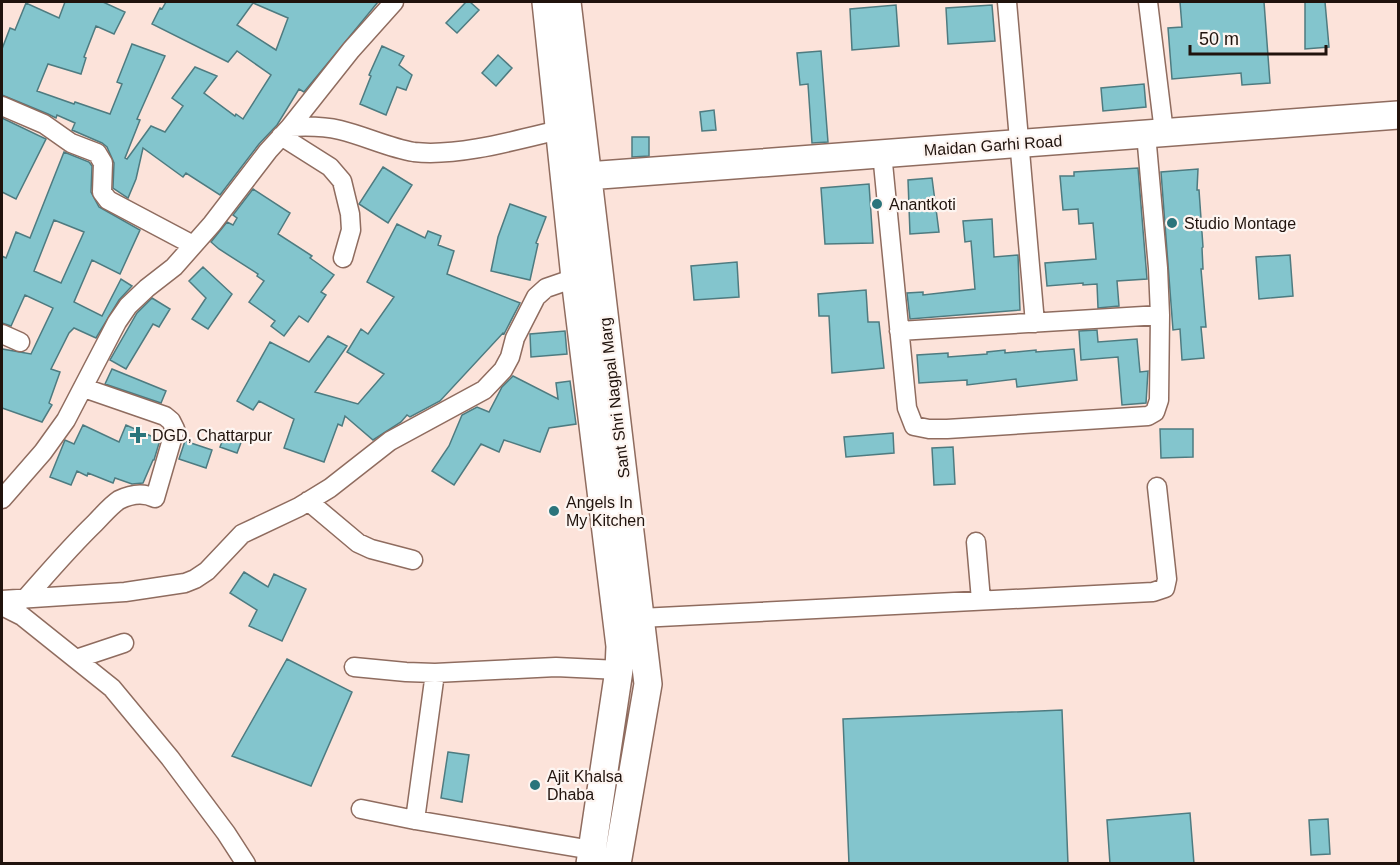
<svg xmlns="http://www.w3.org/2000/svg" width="1400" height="865" viewBox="0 0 1400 865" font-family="Helvetica,sans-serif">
  <rect width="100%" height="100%" fill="#fce3da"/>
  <path fill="#83c5cd" stroke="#4e7b80" stroke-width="1.5" fill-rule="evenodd" d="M 65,2 L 103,2 L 125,12 L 114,34 L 96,26 L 84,57 L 86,58 L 81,74 L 48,64 L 37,91 L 74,104 L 75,102 L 110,114 L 122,84 L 117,82 L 132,44 L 165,56 L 137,119 L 140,120 L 125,158 L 127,159 L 151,126 L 165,132 L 183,106 L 172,98 L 195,67 L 217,76 L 204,93 L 235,116 L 236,114 L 243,119 L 271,75 L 237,51 L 228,62 L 152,24 L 160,8 L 162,9 L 166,2 L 378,2 L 304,92 L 299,89 L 277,125 L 259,144 L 220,195 L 186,173 L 183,177 L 143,148 L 136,179 L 128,198 L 113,188 L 114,163 L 107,147 L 102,143 L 72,130 L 75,123 L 57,115 L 56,118 L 48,114 L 2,95 L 2,49 L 10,28 L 15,30 L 26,3 L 59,18 ZM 253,3 L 288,18 L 276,50 L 237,25 Z
    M 466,2 L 470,2 L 479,10 L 457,33 L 446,23 Z
    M 1180,2 L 1264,2 L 1270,83 L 1242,85 L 1241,73 L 1172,79 L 1168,28 L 1182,27 Z
    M 1305,2 L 1325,2 L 1329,47 L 1305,49 Z
    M 896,5 L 899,46 L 852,50 L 850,9 Z
    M 992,5 L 995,41 L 948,44 L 946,8 Z
    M 382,46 L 404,56 L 399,65 L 412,75 L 406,90 L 397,87 L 386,115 L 360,104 L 371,76 L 369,75 Z
    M 821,51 L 828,142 L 812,143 L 808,84 L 800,85 L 797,53 Z
    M 498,55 L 512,68 L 496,86 L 482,73 Z
    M 1144,84 L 1146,107 L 1103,111 L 1101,88 Z
    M 714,110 L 716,130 L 702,131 L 700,112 Z
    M 2,118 L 46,139 L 16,199 L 2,192 Z
    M 632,137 L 649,137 L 649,156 L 632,157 Z
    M 64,152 L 89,162 L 92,166 L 91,192 L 99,207 L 140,230 L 120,274 L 92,260 L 74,302 L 102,316 L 121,279 L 132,286 L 119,300 L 96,338 L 74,328 L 69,333 L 51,369 L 60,372 L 49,403 L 52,405 L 42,422 L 2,408 L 2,349 L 31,354 L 53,308 L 25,295 L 11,326 L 2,323 L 2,256 L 6,258 L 16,232 L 30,238 ZM 54,220 L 84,232 L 61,283 L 34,271 Z
    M 383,167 L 412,185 L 388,223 L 359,204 Z
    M 1138,168 L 1147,279 L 1117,281 L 1119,306 L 1098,308 L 1097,284 L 1083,285 L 1083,283 L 1047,286 L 1045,263 L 1096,259 L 1093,223 L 1079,224 L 1078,209 L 1063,210 L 1060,176 L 1074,176 L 1074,172 Z
    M 1198,169 L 1197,190 L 1199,190 L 1203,247 L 1202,248 L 1203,269 L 1201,269 L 1206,327 L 1201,327 L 1204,358 L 1182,360 L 1180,329 L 1173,330 L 1161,172 Z
    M 932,178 L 939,232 L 910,234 L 908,180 Z
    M 869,184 L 873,243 L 825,244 L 821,188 Z
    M 253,189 L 290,213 L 278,234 L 312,256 L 310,258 L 334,275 L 321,292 L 326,295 L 308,322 L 299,316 L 284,336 L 271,326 L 275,321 L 249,302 L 264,281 L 257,276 L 258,274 L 219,249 L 211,242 L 227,222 L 233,225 L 237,218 L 233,215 Z
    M 510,204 L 546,217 L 536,243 L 538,244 L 530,280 L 491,271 L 498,237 Z
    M 992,219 L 994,257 L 1018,255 L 1020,310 L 910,319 L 907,293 L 923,292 L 923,295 L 975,289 L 971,241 L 965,242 L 963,221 Z
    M 397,224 L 425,238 L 428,231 L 441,236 L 438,245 L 454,251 L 447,274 L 520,303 L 504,334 L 503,333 L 440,401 L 410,417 L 407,415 L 401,422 L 373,440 L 345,416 L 342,426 L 338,424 L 324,462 L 284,448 L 294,419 L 259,401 L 253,410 L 237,401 L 270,342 L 309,362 L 328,336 L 347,346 L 315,392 L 358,404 L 384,374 L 347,352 L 361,329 L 368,334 L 394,297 L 367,282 Z
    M 1290,255 L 1293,296 L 1259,299 L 1256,257 Z
    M 737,262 L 739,297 L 694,300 L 691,266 Z
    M 203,267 L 232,294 L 208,329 L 192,319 L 206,298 L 189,281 Z
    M 866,290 L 868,322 L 879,322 L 884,368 L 832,373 L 829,316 L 819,316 L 818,294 Z
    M 152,298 L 170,309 L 159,327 L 153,324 L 126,369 L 110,360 L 137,313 Z
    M 1097,330 L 1098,342 L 1137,339 L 1140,372 L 1148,371 L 1146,403 L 1122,405 L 1118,357 L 1081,360 L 1079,331 Z
    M 565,331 L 567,354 L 531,357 L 530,334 Z
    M 1074,349 L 1077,380 L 1017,387 L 1016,379 L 967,385 L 967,380 L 919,383 L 917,355 L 948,353 L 948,357 L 987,354 L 987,352 L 1005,350 L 1005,353 L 1036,350 L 1036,352 Z
    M 112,369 L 166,391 L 161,403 L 105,384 Z
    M 513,376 L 558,399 L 556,383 L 570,381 L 576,424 L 549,428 L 540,452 L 504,440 L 499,452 L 481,444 L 454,485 L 432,471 L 449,446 L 462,415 L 477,407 L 489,412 L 502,387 Z
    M 83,425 L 119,442 L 126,425 L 160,440 L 154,460 L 153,460 L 143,483 L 132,484 L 115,478 L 113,483 L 88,473 L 87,476 L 77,471 L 71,485 L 50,477 L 65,440 L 74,444 Z
    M 1160,429 L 1193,429 L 1193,457 L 1161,458 Z
    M 893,433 L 894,453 L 846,457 L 844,437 Z
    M 225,434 L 242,440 L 237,453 L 220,447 Z
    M 185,441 L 212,450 L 206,468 L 179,459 Z
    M 953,447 L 955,484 L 934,485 L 932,448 Z
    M 244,572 L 268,587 L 274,574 L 306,589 L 282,641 L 249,626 L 257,610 L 230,593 Z
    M 287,659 L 352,692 L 311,786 L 232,756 Z
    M 1062,710 L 1068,864 L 849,864 L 843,719 Z
    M 448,752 L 469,755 L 462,802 L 441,798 Z
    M 1190,813 L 1194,864 L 1110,864 L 1107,820 Z
    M 1328,819 L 1330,854 L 1311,855 L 1309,820 Z"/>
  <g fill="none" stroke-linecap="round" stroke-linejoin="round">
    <g stroke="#8f6c5f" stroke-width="21">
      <path id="street" d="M 1007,2 L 1035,323
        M 1148,2 L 1164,132
        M 2,106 L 44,124 L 71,143 L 97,153 L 103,163 L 102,192 L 108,200 L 193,245
        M 290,127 C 307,126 323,126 340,130 C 365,136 389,148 414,152 C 457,157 517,140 559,130
        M 281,136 L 330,167 L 342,181 L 350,214 L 351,230 L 343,258
        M 882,153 L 907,408 L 914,426 L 929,429 L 947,429 L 1148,416 L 1155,412 L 1159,400 L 1160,315 L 1158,268 L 1146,134
        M 899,331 L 1160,315
        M 2,334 L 20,342
        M 2,499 L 43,452 L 66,420 L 117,322 L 128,306 L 147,288 L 174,267 L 212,224 L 268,151 L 290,127 L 351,50 L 394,2
        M 308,501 L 358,543 L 371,549 L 413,560
        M 976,542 L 981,600
        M 25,599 C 48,573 70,547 95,523 C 103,515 110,506 119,500 C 131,494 143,492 155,498 L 175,429 L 171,421 L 165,416 L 84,388
        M 2,600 L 125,592 L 185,583 L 195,579 L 207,571 L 242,534 L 299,507 L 330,488 L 390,441 L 484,390 L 503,370 L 510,357 L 515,338 L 536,297 L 546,288 L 575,278
        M 2,606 L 22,616 L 112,688 L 170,758 L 226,833 L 246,864
        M 640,618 L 1153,592 L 1165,588 L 1167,579 L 1157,487
        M 76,659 L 124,643
        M 354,667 L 406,672 L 435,673 L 556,667 L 619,670
        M 361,809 L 415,820 L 592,850
        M 415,820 L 435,673"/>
    </g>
    <g stroke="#8f6c5f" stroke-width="30">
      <path id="secondary" d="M 546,2 L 575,278 L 620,646 L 619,670 L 590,864
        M 567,2 L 648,684 L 617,864
        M 587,176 L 1398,115"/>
    </g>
    <use href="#street" stroke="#fff" stroke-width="18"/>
    <use href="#secondary" stroke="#fff" stroke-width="27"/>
  </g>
  <g fill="#2a747b" stroke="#fdf5f1" stroke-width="2">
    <circle cx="877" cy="204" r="6"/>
    <circle cx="1172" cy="223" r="6"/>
    <path d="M135 426h6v6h6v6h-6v6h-6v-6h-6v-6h6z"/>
    <circle cx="554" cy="511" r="6"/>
    <circle cx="535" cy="785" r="6"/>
  </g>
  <g text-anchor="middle" stroke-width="4.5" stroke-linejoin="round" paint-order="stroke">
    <g font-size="16" fill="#20130d" stroke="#fdf5f1">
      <text transform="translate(993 145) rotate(-4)" y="6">Maidan Garhi Road</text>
      <text transform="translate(614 398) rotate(-97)" y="6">Sant Shri Nagpal Marg</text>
    </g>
    <g font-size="16" fill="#20130d" stroke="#fdf5f1" text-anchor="start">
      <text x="889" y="210">Anantkoti</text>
      <text x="1184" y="229">Studio Montage</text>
      <text x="152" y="441">DGD, Chattarpur</text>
      <text x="566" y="508">Angels In<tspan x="566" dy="18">My Kitchen</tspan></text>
      <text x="547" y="782">Ajit Khalsa<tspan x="547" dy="18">Dhaba</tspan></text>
    </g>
  </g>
  <rect width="1400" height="865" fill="none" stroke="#20130d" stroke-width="6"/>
  <path d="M1190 45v9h136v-9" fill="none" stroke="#20130d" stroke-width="3"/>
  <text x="1199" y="45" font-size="18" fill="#20130d" stroke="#fdf5f1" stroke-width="4.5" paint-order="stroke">50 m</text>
</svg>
